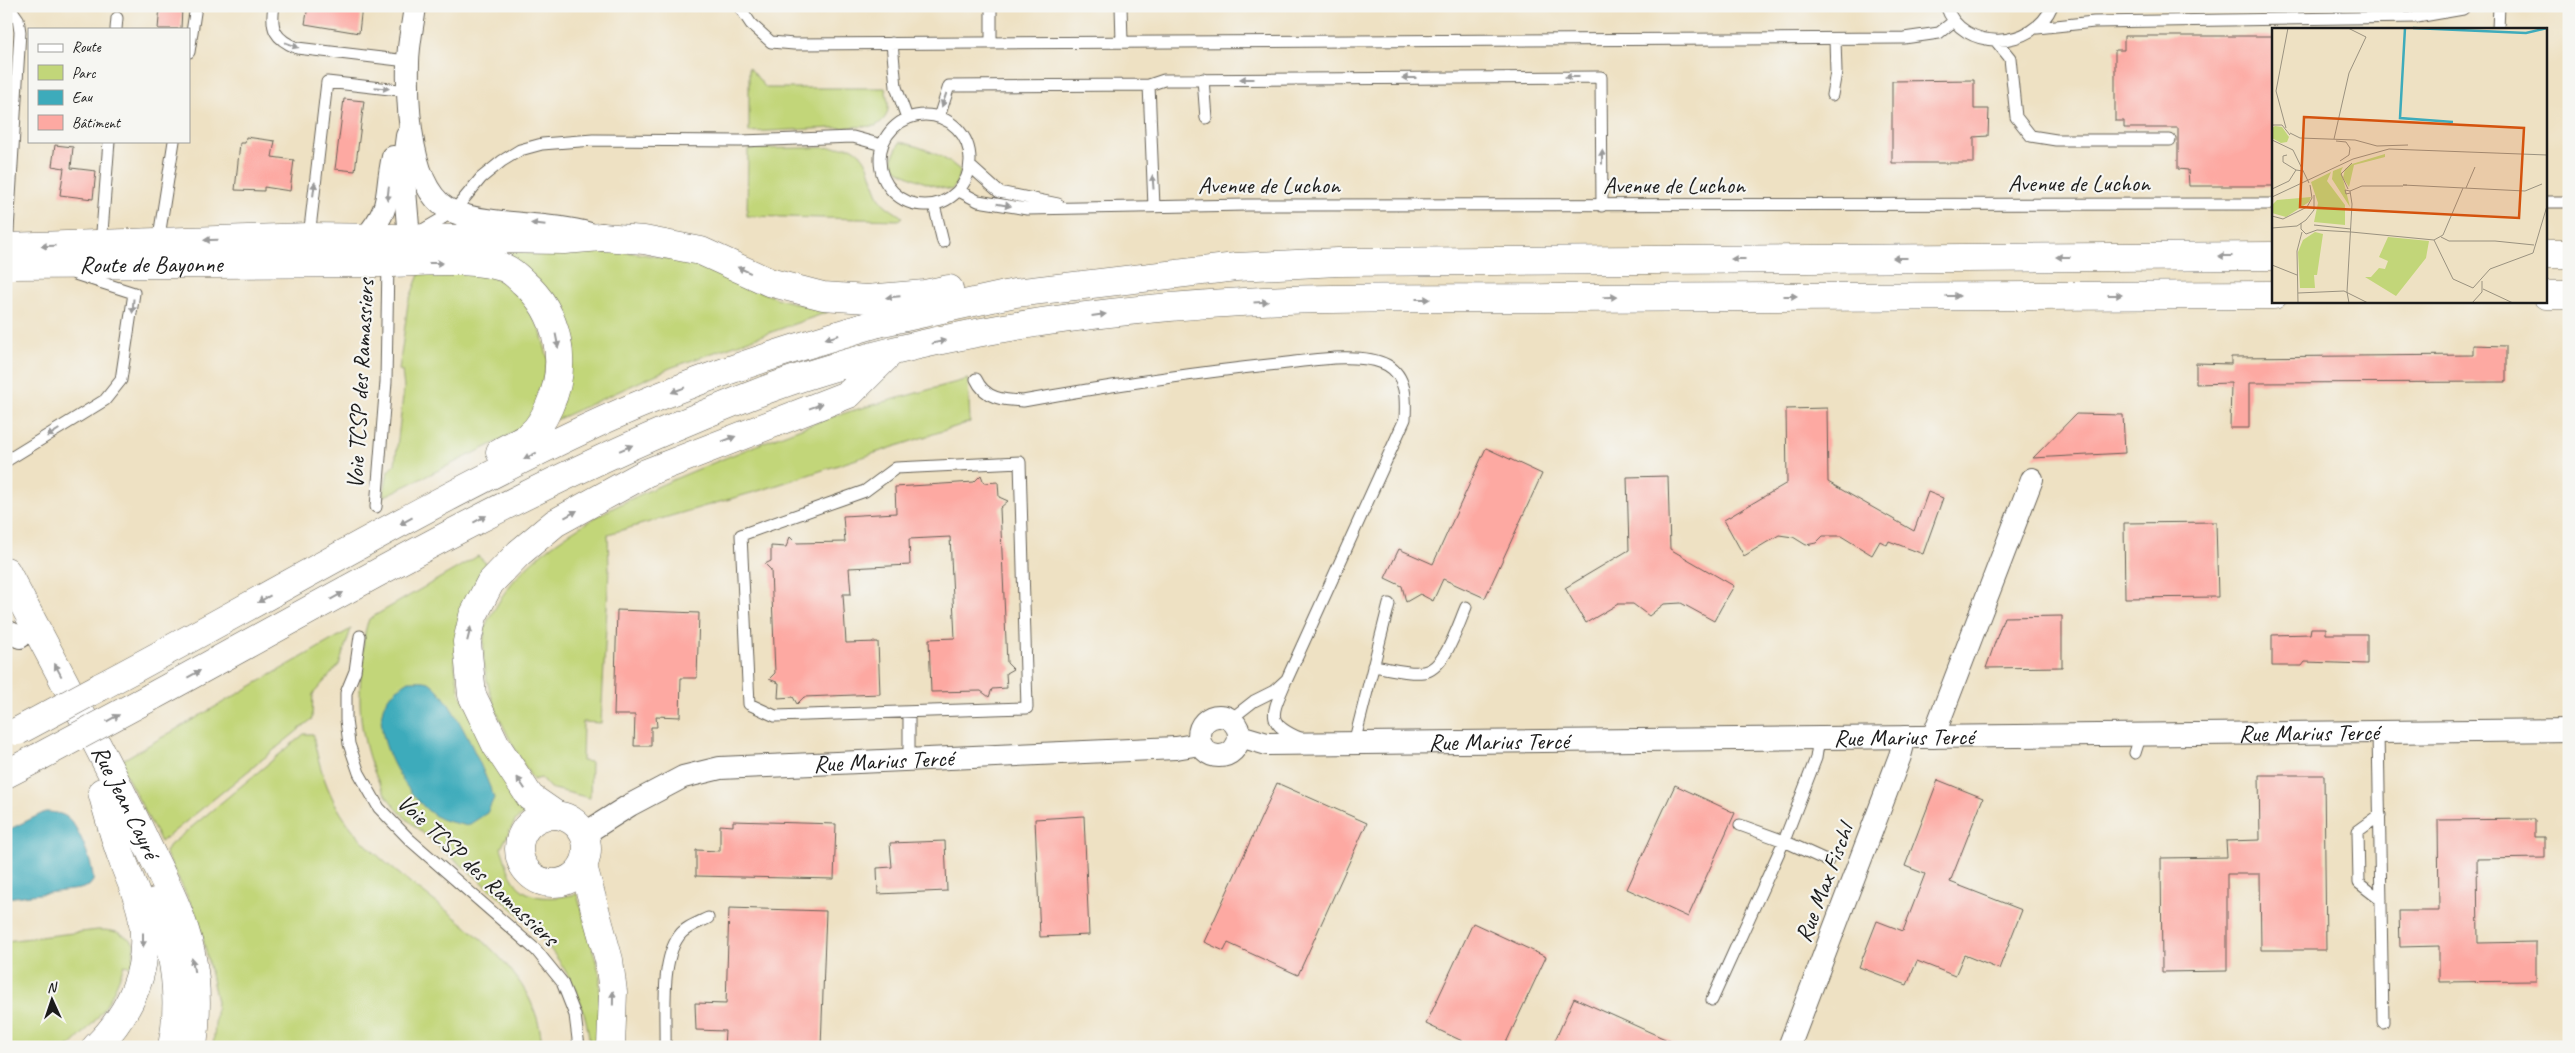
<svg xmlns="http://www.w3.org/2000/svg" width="2575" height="1053" viewBox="0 0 2575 1053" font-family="Caveat,sans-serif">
  <rect width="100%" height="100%" fill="#f6f6f2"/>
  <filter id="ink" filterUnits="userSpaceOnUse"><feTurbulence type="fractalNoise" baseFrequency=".02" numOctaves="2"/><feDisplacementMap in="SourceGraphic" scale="10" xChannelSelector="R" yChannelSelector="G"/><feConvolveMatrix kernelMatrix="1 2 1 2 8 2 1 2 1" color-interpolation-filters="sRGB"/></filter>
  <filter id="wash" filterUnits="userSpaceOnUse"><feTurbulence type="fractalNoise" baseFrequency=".0096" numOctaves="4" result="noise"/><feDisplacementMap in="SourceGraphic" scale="20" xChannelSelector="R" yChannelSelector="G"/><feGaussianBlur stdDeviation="1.12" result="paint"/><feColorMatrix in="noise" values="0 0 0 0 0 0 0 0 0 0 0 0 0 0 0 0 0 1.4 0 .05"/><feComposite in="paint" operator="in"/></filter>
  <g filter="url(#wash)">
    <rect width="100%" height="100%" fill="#eee1c3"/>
    <path fill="#c2d679" stroke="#6f794a" d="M 749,67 L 766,88 L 885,88 C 889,104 892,117 875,126 L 749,132 Z
      M 900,142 C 923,147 943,155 961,171 L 955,186 L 951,190 C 929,185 912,179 893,167 L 893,156 Z
      M 851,147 C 873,158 869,181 881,200 C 885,207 896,212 902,217 L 899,220 L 747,216 L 748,149 Z
      M 571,249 L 636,253 L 688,262 L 776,298 L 828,312 L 670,368 L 556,420 L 566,336 L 475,250 Z
      M 420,272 L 485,273 L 504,282 L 524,300 L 540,329 L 548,359 L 535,410 L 518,430 L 495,443 L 383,497 L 388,471 L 395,464 L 404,388 L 402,371 L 399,370 L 408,303 Z
      M 968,379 L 970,422 L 765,489 L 608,534 L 609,569 L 601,723 L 583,722 L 582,761 L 591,762 L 590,798 L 550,788 L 541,778 L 533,780 C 506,735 476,683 485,629 C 486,621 493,612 497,605 C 531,542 625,500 689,473 C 742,451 796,428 851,411 C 890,400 929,390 968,379 Z
      M 478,556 L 487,564 L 476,581 L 456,637 L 455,666 L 460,694 L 528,810 L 515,821 L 501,848 C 505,859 508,872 514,881 C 528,903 557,898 577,894 L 600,975 L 599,1047 L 590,1047 C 583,953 503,901 437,845 C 419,829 397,814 384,792 C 364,757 357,715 361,675 C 363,657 362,636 369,619 Z
      M 351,629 L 339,665 L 313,694 L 312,719 L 161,842 L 119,762 Z
      M 304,734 L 313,734 C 318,763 326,790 342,815 C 395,896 537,940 542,1047 L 213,1047 L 217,1002 L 199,920 L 165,852 L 170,845 Z
      M 98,930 C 114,930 122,932 134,943 L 133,967 L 124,965 C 109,1006 101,1017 69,1047 L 6,1047 L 6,941 Z"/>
    <path fill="#3dabbb" stroke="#2c646c" d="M 409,681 C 415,681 424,680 429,682 C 451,695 485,772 494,798 L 487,813 L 467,826 C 458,823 445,822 437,817 C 409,801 373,740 383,708 C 387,695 398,688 409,681 Z
      M 45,812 C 53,812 62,813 68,818 C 78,825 95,868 93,881 L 89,886 L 80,889 L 6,898 L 6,831 Z"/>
    <g id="blocks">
      <path fill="#fda9a2" d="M 160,6 L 182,8 L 181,29 L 158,29 Z
        M 308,6 L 362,6 L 359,33 L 305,24 Z
        M 2124,36 L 2274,36 L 2274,186 L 2189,186 L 2188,170 L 2178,169 L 2178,128 L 2124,128 L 2124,121 L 2115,121 L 2115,50 L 2124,50 Z
        M 1974,80 L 1974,109 L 1989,109 L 1988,136 L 1974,137 L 1974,163 L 1892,163 L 1892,81 Z
        M 344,99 L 364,101 L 355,171 L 335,169 Z
        M 246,137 L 275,141 L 272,157 L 294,160 L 290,191 L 264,187 L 264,191 L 235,190 L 240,143 L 245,143 Z
        M 55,145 L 73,147 L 71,168 L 96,171 L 93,199 L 60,195 L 64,168 L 52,166 Z
        M 2473,345 L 2506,346 L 2506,382 L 2249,383 L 2249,428 L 2230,428 L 2231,383 L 2196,384 L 2196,363 L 2231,364 L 2231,357 L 2473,355 Z
        M 1827,408 L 1828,482 L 1914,531 L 1928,492 L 1943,498 L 1923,554 L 1889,541 L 1887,545 L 1880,541 L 1872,555 L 1841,536 L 1823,536 L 1816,543 L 1806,545 L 1793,537 L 1779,535 L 1744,556 L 1724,520 L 1787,483 L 1786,409 Z
        M 2076,414 L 2123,415 L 2125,453 L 2033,458 Z
        M 1486,448 L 1542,474 L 1485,598 L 1443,579 L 1433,601 L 1420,594 L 1406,602 L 1402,586 L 1385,578 L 1399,549 L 1433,564 Z
        M 981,475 L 984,483 L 998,482 L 999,497 L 1008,501 L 1000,508 L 1007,663 L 1013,669 L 1006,673 L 1007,688 L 992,689 L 989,697 L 981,691 L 931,692 L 929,639 L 955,638 L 950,537 L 909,539 L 910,565 L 849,568 L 851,594 L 843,594 L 846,643 L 878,642 L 880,694 L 804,697 L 797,704 L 793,697 L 778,698 L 779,683 L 769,679 L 775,673 L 771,570 L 765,564 L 771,561 L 771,546 L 786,547 L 790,537 L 796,543 L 845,542 L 843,516 L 896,513 L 895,487 L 974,482 Z
        M 1668,476 L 1670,549 L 1734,586 L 1721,608 L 1714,621 L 1681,603 L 1664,604 L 1649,616 L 1633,604 L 1618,604 L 1586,623 L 1565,588 L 1629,550 L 1627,477 Z
        M 2216,522 L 2218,597 L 2125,598 L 2124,523 Z
        M 617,610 L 699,613 L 697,678 L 681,678 L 680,717 L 656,716 L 657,727 L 651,727 L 651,746 L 634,746 L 635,715 L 614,715 Z
        M 2062,616 L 2062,667 L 1986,668 L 2004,617 Z
        M 2311,628 L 2326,628 L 2326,634 L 2367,634 L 2367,664 L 2305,662 L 2302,666 L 2272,666 L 2272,635 L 2310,634 Z
        M 2259,775 L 2324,775 L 2326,950 L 2261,950 L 2260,874 L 2227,874 L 2227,971 L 2162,972 L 2161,858 L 2227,857 L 2226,841 L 2260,840 Z
        M 1938,780 L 1983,798 L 1950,882 L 2022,910 L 1999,969 L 1964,955 L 1955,976 L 1917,961 L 1907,985 L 1859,967 L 1877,921 L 1903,931 L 1925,874 L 1905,866 Z
        M 1277,783 L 1367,823 L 1298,975 L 1228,943 L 1224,951 L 1204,942 Z
        M 1675,785 L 1735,813 L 1688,917 L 1627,889 Z
        M 1084,816 L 1089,935 L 1040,937 L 1035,819 Z
        M 2535,819 L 2535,837 L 2545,837 L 2545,858 L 2477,859 L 2478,943 L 2536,942 L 2536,981 L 2439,982 L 2439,946 L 2400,947 L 2399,911 L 2439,911 L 2438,820 Z
        M 733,821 L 836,824 L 834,879 L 696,876 L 696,850 L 720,851 L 720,825 L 733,826 Z
        M 945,841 L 947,891 L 878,894 L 877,868 L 892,867 L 890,843 Z
        M 729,908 L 826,911 L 821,1047 L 724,1047 L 725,1031 L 696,1030 L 695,1003 L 726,1004 Z
        M 1473,923 L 1546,957 L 1504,1047 L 1475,1047 L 1426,1024 Z
        M 1574,998 L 1683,1047 L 1552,1047 Z"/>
    </g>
  </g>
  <g filter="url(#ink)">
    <use href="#blocks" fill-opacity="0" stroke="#666156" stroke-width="1"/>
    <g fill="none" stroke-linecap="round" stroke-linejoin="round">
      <g stroke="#666156" stroke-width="13">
        <path id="service" d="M 274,6 C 270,29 275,39 297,48 L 407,61
          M 739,6 L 751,24 L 771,42 L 794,44 L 1904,38 L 1939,33 L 1954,21
          M 991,6 L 991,43
          M 1121,6 L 1122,42
          M 1946,6 C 1962,53 2034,50 2052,6
          M 2037,28 L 2094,22 L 2417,17 L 2463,9 L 2465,6
          M 116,29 L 117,18
          M 2498,29 L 2499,6
          M 1996,41 L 2010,58 L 2016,117 L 2031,136 L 2056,140 L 2170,140
          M 892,43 L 896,87 L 907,118
          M 189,52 L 196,6
          M 1203,79 L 1206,118
          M 1149,85 L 1164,80 L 1601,77 L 1602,206
          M 1832,95 L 1836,72 L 1835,39
          M880 160a45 45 0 1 1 90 0a45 45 0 1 1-90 0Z
          M 939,117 L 949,86 L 1149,85 L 1154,207
          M 970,166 L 999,192 L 1058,204
          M 959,191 L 978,201 L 1027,209 L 1247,205 L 2274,204
          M 2546,202 L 2569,202
          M 934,205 L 943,242
          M 419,232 L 453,212 L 481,178 L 502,161 L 520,150 L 542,144 L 593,140 L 740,141 L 853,137 L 882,145
          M 309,237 L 327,82 L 408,91
          M 158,243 L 174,141
          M 101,245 L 109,141
          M 7,247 L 20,32 L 18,19 L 9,6
          M 976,379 C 985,399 1003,400 1023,401 C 1107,386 1192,373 1278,364 C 1308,361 1361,351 1387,365 C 1407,376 1406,400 1405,419 L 1287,679 L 1274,691 L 1254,701 L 1231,719
          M 6,461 L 105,400 L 121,380 L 134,293 L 75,274
          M 1020,462 L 1027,708 L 775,716 L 749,704 L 741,535 L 865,491 L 896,468 Z
          M 376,507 L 386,382 L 388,262
          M 360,636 L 355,671 L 346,693 L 346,720 L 349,744 L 359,773 L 379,808 L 410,840 L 536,950 L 562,982 L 575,1015 L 579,1047
          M 1373,666 C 1389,668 1407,674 1423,672 C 1445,670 1458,625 1466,607
          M 1285,683 C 1272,714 1265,723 1300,738
          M 909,712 L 909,759
          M 2378,732 L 2383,1022
          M 1354,743 L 1389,604
          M 2135,753 L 2141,734
          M 2380,815 L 2358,831 L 2359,883 L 2381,900
          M 1740,825 L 1784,841 L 1828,861
          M 1712,1000 L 1784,841 L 1816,758 L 1819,738
          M 665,1047 C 666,1015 660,962 679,936 C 685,927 698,923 708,918"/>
      </g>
      <g stroke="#666156" stroke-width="24">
        <g id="minor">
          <path d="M 415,6 C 413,25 408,44 408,63 C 407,104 409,195 454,212 C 493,227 546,221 590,234"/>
          <path d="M 365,238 C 394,205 384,196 393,157"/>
          <path d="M 393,246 L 409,238 L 403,167 L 407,136"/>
          <path d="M 6,631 L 20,637"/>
          <circle cx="1219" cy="736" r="20"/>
          <path id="s1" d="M 1240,736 L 1267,744 L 2569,730"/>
          <path d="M 1933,737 L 2032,479"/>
          <path id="s2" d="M 584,834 L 630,805 L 683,777 L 720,768 L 1176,748 L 1200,744"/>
          <path d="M 1789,1047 L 1900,756 L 1905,737"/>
        </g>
      </g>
      <g stroke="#666156" stroke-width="29">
        <g id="secondary">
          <path d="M 6,247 L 309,237 L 564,240 L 602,237"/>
          <path id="s3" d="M 6,265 L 387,263"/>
          <path id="s4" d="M 6,571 C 52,659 99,745 142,834 C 160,873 182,910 191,953 C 198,985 197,1015 193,1047"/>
          <circle cx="553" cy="849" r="34"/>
          <path d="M 583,866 L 609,960 L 613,992 L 611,1047"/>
          <path d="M 155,902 C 174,948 182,998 172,1047"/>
        </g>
      </g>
      <g stroke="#666156" stroke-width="29">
        <path id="trunk" d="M 387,263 C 421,263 473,256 505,268 C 512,271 518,277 523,282 C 559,313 569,364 549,407 C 545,416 538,429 530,435 C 522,442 509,446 500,452
          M 100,687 C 263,601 422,505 589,427 C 682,383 780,352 878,323"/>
      </g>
      <g stroke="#666156" stroke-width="29">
        <path id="motorway" d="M 602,237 L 644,240 L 701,251 L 769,282 L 823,296 L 867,299 L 925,294 L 949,289
          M 2546,254 L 2569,254
          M 2546,295 L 2569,295
          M 878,323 L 1015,293 L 1236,267 L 1338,262 L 2274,256
          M 151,697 C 330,600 506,496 693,419 C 734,402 775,385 818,372 C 969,325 1130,306 1287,300 C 1376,297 1465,299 1553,298 C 1794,296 2034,295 2274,295
          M 6,774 L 39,757
          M 556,815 L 530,797 L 496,745 L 472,695 L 467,642 L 473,616 L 490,583 L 519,553 L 555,523 L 646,473 L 849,394 L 890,353
          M 96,1047 C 132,1011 151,967 142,916 C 139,896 128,877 122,858 C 114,837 108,814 102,792"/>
      </g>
      <use href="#service" stroke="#fff" stroke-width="11"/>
      <use href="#minor" stroke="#fff" stroke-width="22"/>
      <use href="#secondary" stroke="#fff" stroke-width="28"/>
      <use href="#trunk" stroke="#fff" stroke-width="28"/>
      <use href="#motorway" stroke="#fff" stroke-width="28"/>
      <g stroke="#666156" stroke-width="29" stroke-linecap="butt">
        <path id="trunk-bridge" d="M 18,731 L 100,687"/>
      </g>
      <g stroke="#666156" stroke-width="29" stroke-linecap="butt">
        <path id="motorway-bridge" d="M 39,757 L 151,697"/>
      </g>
      <use href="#trunk-bridge" stroke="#fff" stroke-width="28"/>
      <use href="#motorway-bridge" stroke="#fff" stroke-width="28"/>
    </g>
    <defs><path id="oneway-solid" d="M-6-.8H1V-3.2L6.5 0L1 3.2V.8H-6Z" transform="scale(1.25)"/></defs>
    <g fill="#999">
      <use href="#oneway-solid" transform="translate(292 45) rotate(21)"/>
      <use href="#oneway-solid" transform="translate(1572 77) rotate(180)"/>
      <use href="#oneway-solid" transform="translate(1409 78) rotate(180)"/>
      <use href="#oneway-solid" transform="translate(1247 79) rotate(180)"/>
      <use href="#oneway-solid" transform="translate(382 88) rotate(6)"/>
      <use href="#oneway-solid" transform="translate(944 100) rotate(109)"/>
      <use href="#oneway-solid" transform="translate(1602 157) rotate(-90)"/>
      <use href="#oneway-solid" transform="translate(1153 182) rotate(-94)"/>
      <use href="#oneway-solid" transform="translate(314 189) rotate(-83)"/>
      <use href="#oneway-solid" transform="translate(388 194) rotate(96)"/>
      <use href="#oneway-solid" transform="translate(1004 205) rotate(10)"/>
      <use href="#oneway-solid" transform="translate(538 224) rotate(-174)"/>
      <use href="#oneway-solid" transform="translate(211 240) rotate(178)"/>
      <use href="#oneway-solid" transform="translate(48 246) rotate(178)"/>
      <use href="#oneway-solid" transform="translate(2225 256) rotate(180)"/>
      <use href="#oneway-solid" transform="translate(2063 257) rotate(180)"/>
      <use href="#oneway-solid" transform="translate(1900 258) rotate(180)"/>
      <use href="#oneway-solid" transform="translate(1738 259) rotate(180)"/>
      <use href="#oneway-solid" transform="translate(436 263)"/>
      <use href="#oneway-solid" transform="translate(744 270) rotate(-156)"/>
      <use href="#oneway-solid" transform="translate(2115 295)"/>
      <use href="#oneway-solid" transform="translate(1790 296)"/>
      <use href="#oneway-solid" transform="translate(1953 296)"/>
      <use href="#oneway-solid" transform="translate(893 297) rotate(175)"/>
      <use href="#oneway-solid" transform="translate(1610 297) rotate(-1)"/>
      <use href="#oneway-solid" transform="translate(1423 299)"/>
      <use href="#oneway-solid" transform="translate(1261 302) rotate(-4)"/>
      <use href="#oneway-solid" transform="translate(133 306) rotate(94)"/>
      <use href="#oneway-solid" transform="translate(1099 315) rotate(-7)"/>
      <use href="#oneway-solid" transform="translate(832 337) rotate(164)"/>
      <use href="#oneway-solid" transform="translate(557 341) rotate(79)"/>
      <use href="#oneway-solid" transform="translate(939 342) rotate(-12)"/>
      <use href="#oneway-solid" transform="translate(678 390) rotate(159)"/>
      <use href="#oneway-solid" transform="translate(816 406) rotate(-20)"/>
      <use href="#oneway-solid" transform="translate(53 433) rotate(148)"/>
      <use href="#oneway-solid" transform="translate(729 439) rotate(-21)"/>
      <use href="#oneway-solid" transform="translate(626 448) rotate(-23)"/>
      <use href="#oneway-solid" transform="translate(530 456) rotate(154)"/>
      <use href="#oneway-solid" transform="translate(571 514) rotate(-29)"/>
      <use href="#oneway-solid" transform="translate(480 519) rotate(-28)"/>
      <use href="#oneway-solid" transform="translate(406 521) rotate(151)"/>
      <use href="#oneway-solid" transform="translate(337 596) rotate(-29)"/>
      <use href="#oneway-solid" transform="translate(264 599) rotate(151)"/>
      <use href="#oneway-solid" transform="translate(469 634) rotate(-76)"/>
      <use href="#oneway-solid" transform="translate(58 670) rotate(-118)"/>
      <use href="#oneway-solid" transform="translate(194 674) rotate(-29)"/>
      <use href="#oneway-solid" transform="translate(113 718) rotate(-28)"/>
      <use href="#oneway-solid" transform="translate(521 783) rotate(-124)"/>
      <use href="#oneway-solid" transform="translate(143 940) rotate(90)"/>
      <use href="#oneway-solid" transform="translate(193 965) rotate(-100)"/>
      <use href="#oneway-solid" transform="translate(613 998) rotate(-89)"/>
    </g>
  </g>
  <g text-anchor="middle" stroke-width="4.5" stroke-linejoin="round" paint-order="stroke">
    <g font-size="24" fill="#1c1c1c" stroke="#f6f6f2">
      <text x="2079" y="191">Avenue de Luchon</text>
      <text x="1269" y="193">Avenue de Luchon</text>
      <text x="1674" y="193">Avenue de Luchon</text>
      <text dy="8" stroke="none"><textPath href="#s3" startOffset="145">Route de Bayonne</textPath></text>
      <text transform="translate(360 384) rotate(-87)" y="8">Voie TCSP des Ramassiers</text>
      <text dy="8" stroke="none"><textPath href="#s1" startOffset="1070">Rue Marius Tercé</textPath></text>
      <text dy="8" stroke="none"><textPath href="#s1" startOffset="665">Rue Marius Tercé</textPath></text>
      <text dy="8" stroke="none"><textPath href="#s1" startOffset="260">Rue Marius Tercé</textPath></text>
      <text dy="8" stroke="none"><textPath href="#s2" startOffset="316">Rue Marius Tercé</textPath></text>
      <text dy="8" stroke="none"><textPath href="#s4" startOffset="260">Rue Jean Cayré</textPath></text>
      <text transform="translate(478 870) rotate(43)" y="8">Voie TCSP des Ramassiers</text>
      <text transform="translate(1824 883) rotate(-69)" y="8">Rue Max Fischl</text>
    </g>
  </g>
  <g transform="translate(2272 28)">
    <rect width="275" height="275" fill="#eee1c3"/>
    <path d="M 3,98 L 10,99 L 17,109 L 15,114 L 9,115 L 0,110 L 0,100 ZM 113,126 L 113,129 L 82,137 L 77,159 L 71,150 L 73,141 L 80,136 ZM 71,139 L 69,143 L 78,179 L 60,151 L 61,143 ZM 59,144 L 55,153 L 73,177 L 73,197 L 42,194 L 46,175 L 39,154 ZM 39,169 L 37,174 L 14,189 L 0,185 L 0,177 L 5,172 ZM 43,204 L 51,206 L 45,247 L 42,247 L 43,260 L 28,260 L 26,224 L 31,212 ZM 116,209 L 157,213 L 154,230 L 124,268 L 93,249 L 99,249 L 107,240 L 113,241 L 116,233 L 107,229 Z" fill="#c2d679"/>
    <path fill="none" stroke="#3dabbb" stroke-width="2.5" d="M 133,0 L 128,90 L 181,94M 141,0 L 254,5 L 275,0"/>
    <path fill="none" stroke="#9a9280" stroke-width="1" d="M 0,97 L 10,97 L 18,107M 14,100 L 4,63 L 16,0M 18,105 L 28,110 L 83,112M 62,111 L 77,45 L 94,9 L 76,0M 0,112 L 21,122 L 37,155M 83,112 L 105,118 L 136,117M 64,113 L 74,114 L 78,120 L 77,127 L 68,133M 15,127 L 11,128 L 11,134 L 24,142M 135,157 L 131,157 L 253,163 L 270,156M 194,160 L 203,139M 0,161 L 17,153 L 24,142 L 31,143M 76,161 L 69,146 L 80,135M 78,163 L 90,158 L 131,158M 0,169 L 81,131 L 117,121 L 275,127M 0,188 L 11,191 L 35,179 L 40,170 L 38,157M 29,195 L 29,201 L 34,206 L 45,202 L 79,204M 42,197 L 79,201M 0,200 L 25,198 L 34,192 L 42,182 L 42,167M 79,204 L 162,212 L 181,251 L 201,260M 169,209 L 177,213 L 223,213 L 262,217M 162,212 L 171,207 L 191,160M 261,225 L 275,178M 0,237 L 25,247M 201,260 L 218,241 L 261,225M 211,261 L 241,275M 26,265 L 72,263 L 96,275M 26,275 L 25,223 L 30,204M 77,275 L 75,264 L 80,176 L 78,163 L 73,162 L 74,166 L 78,165M 200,275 L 210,264 L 210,253"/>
    <path fill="#d4530e" fill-opacity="0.15" stroke="#d4530e" stroke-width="2.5" d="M 32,89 L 252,100 L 247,190 L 28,179 Z"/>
    <rect width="275" height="275" fill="none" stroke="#1c1c1c" stroke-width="2.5"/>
  </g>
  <rect width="2575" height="1053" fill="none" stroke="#f6f6f2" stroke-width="25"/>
  <rect x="28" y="28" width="162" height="115" fill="#f6f6f2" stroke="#9f9f9c"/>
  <rect x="38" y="44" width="25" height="8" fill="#ffffff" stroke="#9f9f9c"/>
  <text x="72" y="52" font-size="15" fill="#1c1c1c">Route</text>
  <rect x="38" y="65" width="25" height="15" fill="#c2d679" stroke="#9f9f9c"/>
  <text x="72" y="78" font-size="15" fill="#1c1c1c">Parc</text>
  <rect x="38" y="90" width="25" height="15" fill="#3dabbb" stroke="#9f9f9c"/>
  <text x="72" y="102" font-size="15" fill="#1c1c1c">Eau</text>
  <rect x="38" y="115" width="25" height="15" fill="#fda9a2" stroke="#9f9f9c"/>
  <text x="72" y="128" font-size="15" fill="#1c1c1c">Bâtiment</text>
  <g transform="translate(52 1000) rotate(357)" stroke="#f6f6f2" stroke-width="4" paint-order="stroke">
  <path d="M0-4L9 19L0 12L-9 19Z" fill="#1c1c1c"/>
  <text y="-8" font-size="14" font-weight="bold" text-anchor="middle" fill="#1c1c1c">N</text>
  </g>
</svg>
